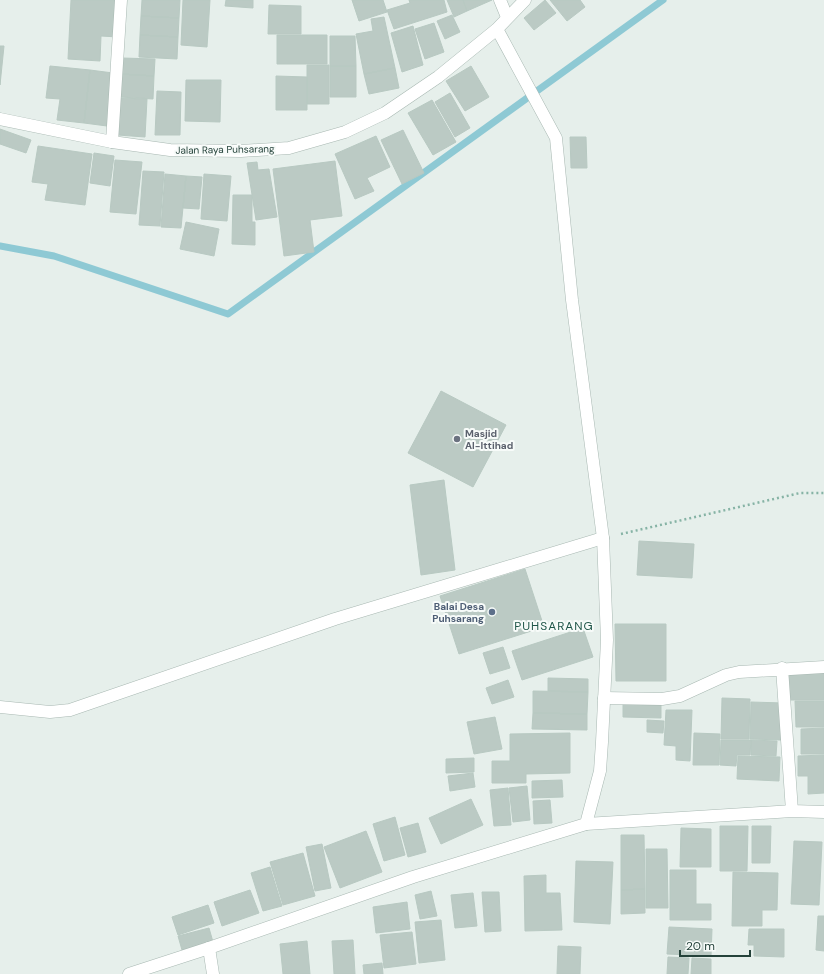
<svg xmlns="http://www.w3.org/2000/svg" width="824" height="974" viewBox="0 0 824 974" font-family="'DM Sans',sans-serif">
  <rect width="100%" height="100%" fill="#e6efeb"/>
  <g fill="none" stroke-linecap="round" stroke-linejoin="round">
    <path stroke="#8ec9d4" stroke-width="7" d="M 0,246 L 54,256 L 228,314 L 663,0"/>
  </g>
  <path fill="#bbcac4" stroke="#b8c9c2" d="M 71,0 L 120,0 L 118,37 L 101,36 L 100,61 L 68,59 Z
    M 142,0 L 180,0 L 179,18 L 141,16 Z
    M 183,0 L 210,0 L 207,47 L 181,45 Z
    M 226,0 L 253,0 L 253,8 L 225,6 Z
    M 352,0 L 383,0 L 387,12 L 359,21 Z
    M 409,0 L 444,0 L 447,12 L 394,29 L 387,10 L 410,3 Z
    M 447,0 L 463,0 L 467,11 L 454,17 Z
    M 463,0 L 492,0 L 467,11 Z
    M 545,0 L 556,13 L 534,30 L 524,18 Z
    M 550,0 L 580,0 L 585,7 L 567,21 Z
    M 269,5 L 301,6 L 301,34 L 268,34 Z
    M 452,15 L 460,32 L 445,39 L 437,21 Z
    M 141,16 L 179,18 L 178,37 L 140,35 Z
    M 384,17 L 395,68 L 364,74 L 356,34 L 373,31 L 371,19 Z
    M 434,23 L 444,52 L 425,59 L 415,29 Z
    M 413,26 L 423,65 L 402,72 L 391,33 Z
    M 140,35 L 178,37 L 177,59 L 139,57 Z
    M 277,35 L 327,35 L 327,64 L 277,64 Z
    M 330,36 L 355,36 L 356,66 L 330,66 Z
    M 0,46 L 4,46 L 0,85 Z
    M 122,58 L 155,59 L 154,76 L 121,74 Z
    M 307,65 L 329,65 L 329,104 L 307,104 Z
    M 50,66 L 90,70 L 84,123 L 57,120 L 60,99 L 46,98 Z
    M 330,66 L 356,66 L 356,97 L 330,97 Z
    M 471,66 L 489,97 L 465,111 L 446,81 Z
    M 395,68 L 399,88 L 369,94 L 364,74 Z
    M 90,70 L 113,73 L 107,126 L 84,123 Z
    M 121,74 L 154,76 L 153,99 L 120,97 Z
    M 276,76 L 307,77 L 307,110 L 276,110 Z
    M 186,80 L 221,80 L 220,122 L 185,121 Z
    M 157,91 L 181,92 L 180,135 L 155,135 Z
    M 450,93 L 470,128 L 455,137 L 435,102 Z
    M 120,98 L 147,99 L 145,137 L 118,135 Z
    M 432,100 L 456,142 L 433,155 L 408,113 Z
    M 0,129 L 31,140 L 26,153 L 0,144 Z
    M 403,130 L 424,173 L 402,184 L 381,140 Z
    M 376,136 L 390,167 L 367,178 L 374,191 L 355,199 L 335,154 Z
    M 570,137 L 586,137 L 587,168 L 571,168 Z
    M 38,146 L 92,154 L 85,205 L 45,200 L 48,184 L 32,182 Z
    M 94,153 L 114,156 L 110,186 L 90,183 Z
    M 115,160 L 142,162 L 136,214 L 110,212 Z
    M 335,161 L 342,216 L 310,220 L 314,252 L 284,256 L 273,169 Z
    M 257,162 L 258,170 L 269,169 L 277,217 L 256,220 L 247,163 Z
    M 143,171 L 164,172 L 160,226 L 139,225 Z
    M 165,174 L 186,176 L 181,228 L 161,227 Z
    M 204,174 L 231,176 L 227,221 L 201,219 Z
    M 186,176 L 202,177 L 199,209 L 183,208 Z
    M 233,195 L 252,195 L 252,222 L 255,222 L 255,245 L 232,244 Z
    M 186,222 L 219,229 L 214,256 L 180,249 Z
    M 441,391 L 506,425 L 473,487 L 408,453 Z
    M 444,480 L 455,570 L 421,575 L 410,485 Z
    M 639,541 L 694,544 L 692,578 L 637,575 Z
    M 525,569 L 544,627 L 459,654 L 440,596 Z
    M 615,624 L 666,624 L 666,681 L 616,681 Z
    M 583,628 L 593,657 L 522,680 L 512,651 Z
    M 503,647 L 510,668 L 490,674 L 483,653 Z
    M 788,672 L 824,672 L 824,700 L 788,700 Z
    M 548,678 L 588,679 L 588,692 L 548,691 Z
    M 508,680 L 514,697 L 492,704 L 486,688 Z
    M 533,691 L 588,692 L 587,714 L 533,713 Z
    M 722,698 L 750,699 L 749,739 L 721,739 Z
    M 795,701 L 824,701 L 824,727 L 796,727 Z
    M 751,702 L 783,703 L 781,740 L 750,739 Z
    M 623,704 L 661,705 L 661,718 L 623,717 Z
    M 666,710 L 692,710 L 690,761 L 676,760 L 676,746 L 664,745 Z
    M 533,713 L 587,714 L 587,730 L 532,729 Z
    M 495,717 L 502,749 L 474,754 L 467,722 Z
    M 647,720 L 664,721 L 663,733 L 647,732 Z
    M 824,728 L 824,754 L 801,754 L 801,729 Z
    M 570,733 L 570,773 L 526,774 L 526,783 L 492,783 L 492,761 L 510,761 L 510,734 Z
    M 694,733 L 720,734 L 719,765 L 693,765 Z
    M 721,740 L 751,740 L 750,755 L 737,755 L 736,766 L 720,765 Z
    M 751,740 L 777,741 L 776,756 L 751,755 Z
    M 824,755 L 824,793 L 808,794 L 808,776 L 798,776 L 798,756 Z
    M 738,756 L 780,757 L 779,781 L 737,779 Z
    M 474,758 L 474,772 L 446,773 L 446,759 Z
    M 473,773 L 475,787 L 450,791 L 448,776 Z
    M 562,780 L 563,797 L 532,798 L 532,781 Z
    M 527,786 L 530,820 L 513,822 L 509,788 Z
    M 508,788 L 511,825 L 494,826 L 490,790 Z
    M 471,799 L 483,825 L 441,844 L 429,818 Z
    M 550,800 L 552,823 L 534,824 L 533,801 Z
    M 395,817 L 405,855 L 384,861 L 373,824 Z
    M 418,823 L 426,852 L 408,857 L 400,828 Z
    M 720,826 L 748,826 L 747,871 L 720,871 Z
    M 752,826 L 771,826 L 770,863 L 752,863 Z
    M 681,828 L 711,829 L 711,867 L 680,867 Z
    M 366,831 L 382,872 L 340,888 L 324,847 Z
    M 621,835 L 644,835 L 645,889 L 621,890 Z
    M 794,841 L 822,842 L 819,905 L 791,904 Z
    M 322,844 L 331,888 L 315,891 L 306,847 Z
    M 646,849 L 667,849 L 668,908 L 646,908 Z
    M 303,853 L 315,896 L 283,905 L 270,862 Z
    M 576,861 L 613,862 L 610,924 L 574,922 Z
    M 270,867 L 282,906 L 263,911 L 251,873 Z
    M 670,870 L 696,870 L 696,904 L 711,904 L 711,920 L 670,920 Z
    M 733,872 L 778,873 L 777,910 L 762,910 L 762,926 L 732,926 Z
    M 546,875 L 546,893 L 560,893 L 562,930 L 525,931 L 524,876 Z
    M 645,889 L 645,913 L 621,914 L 621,890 Z
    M 250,890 L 259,913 L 222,926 L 214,902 Z
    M 431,891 L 437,916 L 420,919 L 415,895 Z
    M 482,892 L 499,892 L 501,931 L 485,932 Z
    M 473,893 L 477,926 L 455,928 L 451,895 Z
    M 407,902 L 410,929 L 376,933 L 373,907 Z
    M 208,905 L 214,923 L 178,935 L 172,917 Z
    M 818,916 L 824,916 L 824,951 L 816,950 Z
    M 441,920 L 445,960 L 419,963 L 415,922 Z
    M 669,927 L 712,929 L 711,956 L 667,954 Z
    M 209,928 L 213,942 L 182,950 L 178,936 Z
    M 749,929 L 784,929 L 784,957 L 754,956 L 754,945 L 748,945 Z
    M 412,932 L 416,964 L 384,968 L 380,935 Z
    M 353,940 L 355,974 L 334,974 L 332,941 Z
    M 307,941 L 310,974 L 283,974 L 280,944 Z
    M 558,946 L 581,947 L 580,974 L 557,974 Z
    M 668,957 L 689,958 L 688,974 L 667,974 Z
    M 692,958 L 711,959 L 711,974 L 691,974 Z
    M 382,963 L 383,974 L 364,974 L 363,965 Z"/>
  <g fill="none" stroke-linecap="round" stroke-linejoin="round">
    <g stroke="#a8b8b2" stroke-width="13">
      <path id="minor" d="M 500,0 L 507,17
        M 112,142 L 121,0
        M 782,668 L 792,811
        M 604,698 L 662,699 L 680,696 L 726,675 L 739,672 L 824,667
        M 0,707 L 50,712 L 70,710 L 335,619 L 603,538
        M 586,824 L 792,811 L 824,812
        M 209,948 L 213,974"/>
    </g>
    <g stroke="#a8b8b2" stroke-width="13">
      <path id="tertiary" d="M 0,119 L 112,142 L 170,150 L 241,151 L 289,148 L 345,132 L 385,113 L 438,77 L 497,29 L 525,0
        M 129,974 L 209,948 L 413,877 L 586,824 L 600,771 L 602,742 L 607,640 L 603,538 L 572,300 L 556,138 L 497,29"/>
    </g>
    <path stroke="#86b3a5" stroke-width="2.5" stroke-dasharray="2 3" stroke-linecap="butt" d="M 621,534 L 800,493 L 824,493"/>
    <use href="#minor" stroke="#fff" stroke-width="12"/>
    <use href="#tertiary" stroke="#fff" stroke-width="12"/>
  </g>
  <circle fill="#6b7280" stroke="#f7fbf9" stroke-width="1.5" cx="457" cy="439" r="4"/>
  <circle fill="#5c6f8a" stroke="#f7fbf9" stroke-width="1.5" cx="492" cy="612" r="4"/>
  <g text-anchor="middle" stroke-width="4" stroke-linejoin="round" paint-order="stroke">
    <g font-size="10" fill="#24423a" stroke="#f7fbf9">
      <text transform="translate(225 149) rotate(-1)" y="4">Jalan Raya Puhsarang</text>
    </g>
    <g font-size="10" font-weight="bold" fill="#5b616d" stroke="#f7fbf9" text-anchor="start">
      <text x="465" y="437">Masjid<tspan x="465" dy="12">Al-Ittihad</tspan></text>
    </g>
    <g font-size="10" font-weight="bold" fill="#4e5e75" stroke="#f7fbf9" text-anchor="end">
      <text x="484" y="610">Balai Desa<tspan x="484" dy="12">Puhsarang</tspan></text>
    </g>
    <g font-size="12" letter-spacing="1" fill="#1f5548" stroke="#f7fbf9">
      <text x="554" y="630">PUHSARANG</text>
    </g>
  </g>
  <path d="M680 950v6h70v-6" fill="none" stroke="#24423a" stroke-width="2"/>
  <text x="686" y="950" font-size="12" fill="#24423a" stroke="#f7fbf9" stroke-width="3" paint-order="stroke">20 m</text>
</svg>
